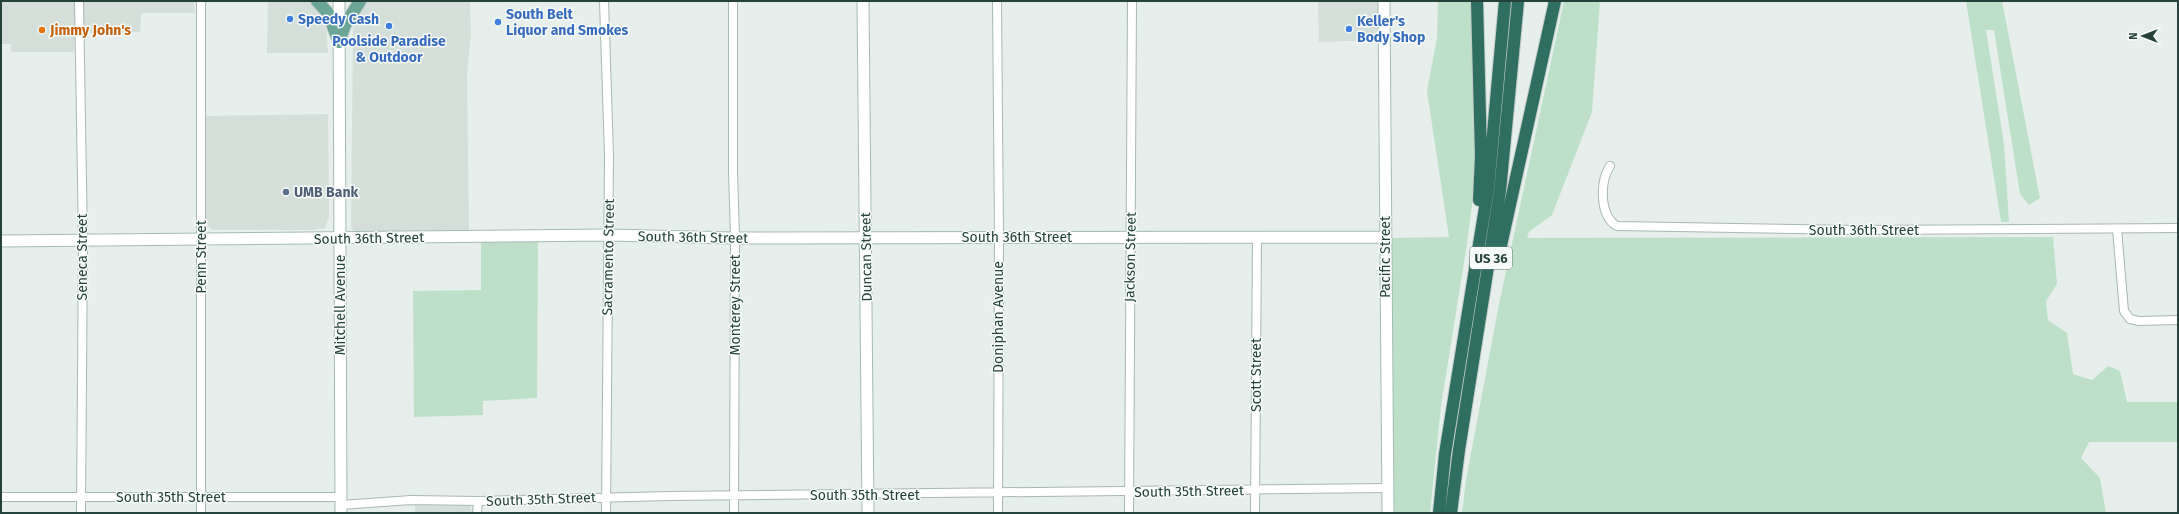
<svg xmlns="http://www.w3.org/2000/svg" width="2179" height="514" viewBox="0 0 2179 514" font-family="'Fira Sans',sans-serif">
  <rect width="100%" height="100%" fill="#e6efeb"/>
  <path fill="#d4dfda" d="M 1,1 L 75,1 L 74,52 L 11,52 L 11,44 L 1,44 Z
    M 84,1 L 194,1 L 195,13 L 141,13 L 140,32 L 84,33 Z
    M 268,1 L 313,1 L 320,8 L 326,22 L 328,53 L 267,53 Z
    M 366,1 L 470,1 L 471,33 L 467,75 L 469,232 L 354,231 L 351,228 L 353,27 L 360,8 Z
    M 1318,1 L 1379,1 L 1379,40 L 1319,42 Z
    M 328,114 L 329,217 L 325,228 L 312,230 L 212,230 L 209,227 L 205,218 L 204,116 Z
    M 415,504 L 470,504 L 472,513 L 415,513 Z"/>
  <path fill="#bfe0c8" d="M 1438,1 L 1471,1 L 1475,142 L 1474,189 L 1467,244 L 1441,406 L 1430,513 L 1391,513 L 1391,238 L 1449,237 L 1427,91 L 1437,38 Z
    M 1564,1 L 1600,1 L 1592,112 L 1552,215 L 1529,232 L 1527,238 L 2053,237 L 2057,284 L 2046,301 L 2048,320 L 2067,333 L 2073,374 L 2092,380 L 2108,366 L 2120,371 L 2127,402 L 2178,402 L 2178,442 L 2089,442 L 2081,458 L 2100,478 L 2106,513 L 1462,513 L 1466,480 L 1499,304 Z
    M 1966,1 L 2002,1 L 2040,198 L 2029,205 L 2020,194 L 1994,30 L 1986,30 L 2004,144 L 2009,222 L 2001,222 Z
    M 538,239 L 537,398 L 483,401 L 483,415 L 414,417 L 413,291 L 481,290 L 481,240 Z"/>
  <g fill="none" stroke-linecap="round" stroke-linejoin="round">
    <g stroke="#a8b8b2" stroke-width="10">
      <path id="street" d="M 79,1 L 83,241 L 81,513
        M 201,1 L 201,513
        M 604,1 L 609,156 L 606,513
        M 733,1 L 733,171 L 735,238 L 734,513
        M 997,1 L 999,237 L 998,513
        M 1610,166 C 1600,181 1599,216 1617,226 L 1856,230 L 2178,228
        M 2117,229 L 2124,311 L 2130,319 L 2139,321 L 2178,320
        M 1,497 L 341,497
        M 341,505 L 411,500 L 478,501 L 669,496 L 1388,488
        M 477,513 L 478,501
        M 1129,513 L 1132,1
        M 1255,513 L 1257,237"/>
    </g>
    <g stroke="#a4bbb3" stroke-width="13">
      <path id="secondary" d="M 339,1 L 341,513
        M 863,1 L 868,513
        M 1384,1 L 1388,513
        M 1,241 L 608,235 L 735,238 L 1385,237"/>
    </g>
    <g stroke="#c2cac8" stroke-width="14">
      <path id="primary" d="M 317,1 L 328,13 L 339,42
        M 339,42 L 345,25 L 360,1"/>
    </g>
    <g stroke="#c2cac8" stroke-width="14">
      <path id="highway" d="M 1477,1 L 1481,156 L 1479,200
        M 1500,250 L 1555,1
        M 1439,513 L 1445,454 L 1488,189 L 1505,1
        M 1451,513 L 1459,450 L 1500,191 L 1518,1"/>
    </g>
    <use href="#street" stroke="#fff" stroke-width="8"/>
    <use href="#secondary" stroke="#fff" stroke-width="11"/>
    <use href="#primary" stroke="#6aa596" stroke-width="12"/>
    <use href="#highway" stroke="#2f6f62" stroke-width="12"/>
  </g>
  <g fill="#3f7fe0" stroke="#f7fbf9" stroke-width="1.5">
    <circle cx="290" cy="19" r="4"/>
    <circle cx="498" cy="22" r="4"/>
    <circle cx="389" cy="26" r="4"/>
    <circle cx="1349" cy="29" r="4"/>
  </g>
  <circle fill="#e8710a" stroke="#f7fbf9" stroke-width="1.5" cx="42" cy="30" r="4"/>
  <circle fill="#5c6f8a" stroke="#f7fbf9" stroke-width="1.5" cx="286" cy="192" r="4"/>
  <g text-anchor="middle" stroke-width="3" stroke-linejoin="round" paint-order="stroke">
    <rect fill="#f7fbf9" stroke="#637a73" stroke-width="1" x="1470" y="247" width="42" height="22" rx="3"/>
    <g font-size="13" font-weight="bold" fill="#24423a">
      <text x="1491" y="263">US 36</text>
    </g>
    <g font-size="14" font-weight="bold" fill="#366cbe" stroke="#f7fbf9" text-anchor="start">
      <text x="506" y="19">South Belt<tspan x="506" dy="16">Liquor and Smokes</tspan></text>
      <text x="298" y="24">Speedy Cash</text>
      <text x="1357" y="26">Keller's<tspan x="1357" dy="16">Body Shop</tspan></text>
      <text x="389" y="46" text-anchor="middle">Poolside Paradise<tspan x="389" dy="16">&amp; Outdoor</tspan></text>
    </g>
    <g font-size="14" font-weight="bold" fill="#c56008" stroke="#f7fbf9" text-anchor="start">
      <text x="50" y="35">Jimmy John's</text>
    </g>
    <g font-size="14" font-weight="bold" fill="#4e5e75" stroke="#f7fbf9" text-anchor="start">
      <text x="294" y="197">UMB Bank</text>
    </g>
    <g font-size="14" fill="#24423a" stroke="#f7fbf9">
      <text x="1864" y="235">South 36th Street</text>
      <text transform="translate(693 237) rotate(1)" y="5">South 36th Street</text>
      <text x="1017" y="242">South 36th Street</text>
      <text transform="translate(369 238) rotate(-1)" y="5">South 36th Street</text>
      <text transform="translate(82 257) rotate(-90)" y="5">Seneca Street</text>
      <text transform="translate(201 257) rotate(-90)" y="5">Penn Street</text>
      <text transform="translate(608 257) rotate(-89)" y="5">Sacramento Street</text>
      <text transform="translate(866 257) rotate(-91)" y="5">Duncan Street</text>
      <text transform="translate(1130 257) rotate(-89)" y="5">Jackson Street</text>
      <text transform="translate(1385 257) rotate(-90)" y="5">Pacific Street</text>
      <text transform="translate(340 305) rotate(-90)" y="5">Mitchell Avenue</text>
      <text transform="translate(735 305) rotate(-90)" y="5">Monterey Street</text>
      <text transform="translate(998 317) rotate(-90)" y="5">Doniphan Avenue</text>
      <text transform="translate(1256 375) rotate(-90)" y="5">Scott Street</text>
      <text transform="translate(1189 491) rotate(-1)" y="5">South 35th Street</text>
      <text x="865" y="500">South 35th Street</text>
      <text x="171" y="502">South 35th Street</text>
      <text transform="translate(541 499) rotate(-2)" y="5">South 35th Street</text>
    </g>
  </g>
  <rect width="2179" height="514" fill="none" stroke="#24423a" stroke-width="4"/>
  <g transform="translate(2143 36) rotate(270)" stroke="#f7fbf9" stroke-width="3" paint-order="stroke">
  <path d="M0-3L7 15L0 10L-7 15Z" fill="#24423a"/>
  <text y="-6" font-size="11" font-weight="bold" text-anchor="middle" fill="#24423a">N</text>
  </g>
</svg>
